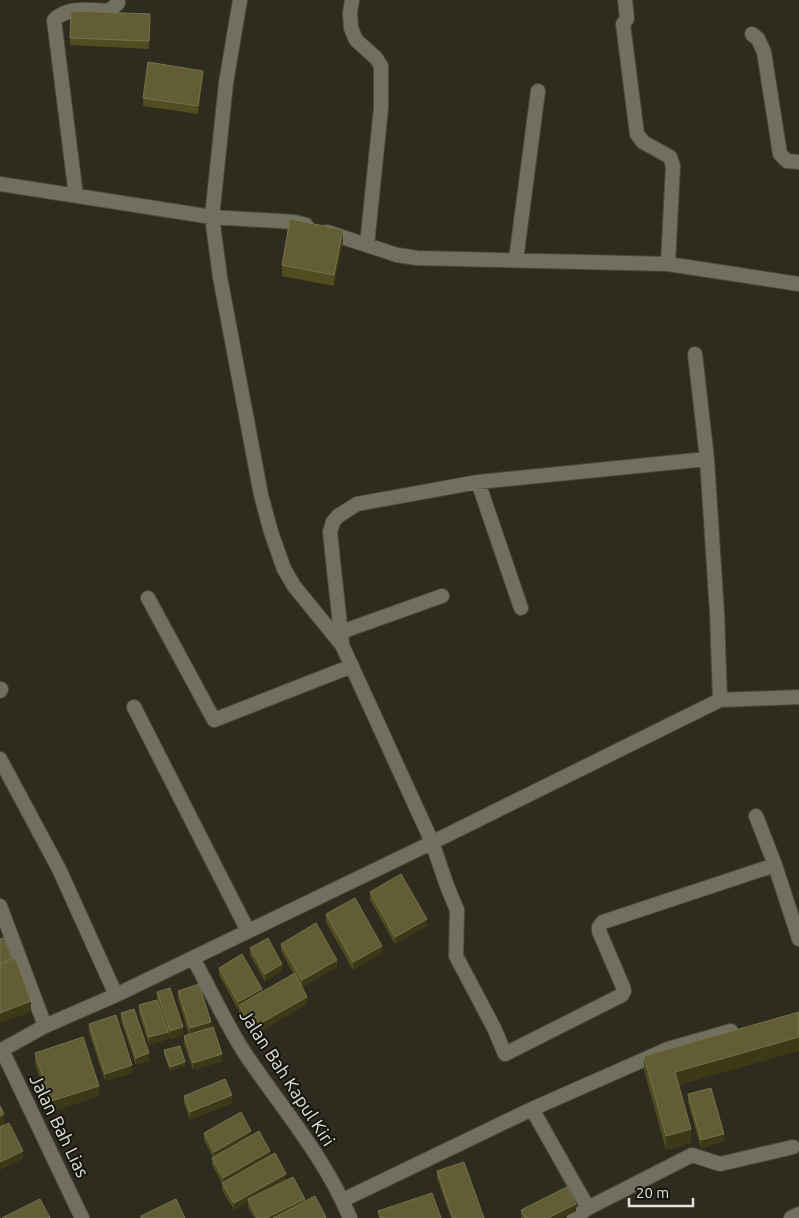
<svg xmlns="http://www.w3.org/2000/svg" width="799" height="1218" viewBox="0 0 799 1218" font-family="Ubuntu,sans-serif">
  <rect width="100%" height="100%" fill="#2d2c1e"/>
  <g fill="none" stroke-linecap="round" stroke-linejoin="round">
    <g stroke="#4b4a3e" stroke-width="16">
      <path id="minor" d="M 240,0 L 226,83 L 212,217 L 220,277 L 261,495 L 271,532 L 284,569 L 294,586 L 342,645 L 432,842 L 447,886 L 457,910 L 456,956 L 494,1028 L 505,1054 L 622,995 L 624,991 L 623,987 L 599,931 L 599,927 L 603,922 L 775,865
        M 352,0 L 350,13 L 351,28 L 356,40 L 376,58 L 381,66 L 381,108 L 367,245
        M 625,0 L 627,19 L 623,24 L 637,134 L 643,142 L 670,157 L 673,166 L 668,264
        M 752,34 L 758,39 L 764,52 L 780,154 L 787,161 L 799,162
        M 0,184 L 212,217 L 295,222 L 306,225
        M 76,196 L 54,20 C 68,6 90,10 109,11 L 118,3 L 117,0
        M 327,232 L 397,255 L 417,258 L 668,264 L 799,284
        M 516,260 L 538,91
        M 695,354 L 707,459 L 717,613 L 720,700
        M 478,482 L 521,608
        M 148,598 L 214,720 L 352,666
        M 341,632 L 442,596
        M 342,644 L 330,532 L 333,522 L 338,516 L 357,504 L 478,482 L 707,459
        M 0,691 L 1,689
        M 134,707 L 248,931
        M 0,759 L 59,869 L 116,995
        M 756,816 L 775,865 L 799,939
        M 0,906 L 45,1026
        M 193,958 C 210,989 225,1022 244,1052 C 280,1106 325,1157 350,1218
        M 2,1050 L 82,1218
        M 0,1051 L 45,1026 L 116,995 L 427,845 L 720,700 L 799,697
        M 532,1109 L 588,1208 L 574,1218
        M 343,1200 L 532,1109 L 668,1049 L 731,1031
        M 588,1208 L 692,1155 L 720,1164 L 793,1147
        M 791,1218 L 799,1214"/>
    </g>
    <use href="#minor" stroke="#717060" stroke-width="14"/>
  </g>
  <path fill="#524d21" d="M 71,11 L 150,22 L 149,49 L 70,45 Z
    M 203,78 L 198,114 L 143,106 L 143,98 Z
    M 343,241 L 334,286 L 282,276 L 282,265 Z
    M 370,892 L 427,926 L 395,944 L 370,900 Z
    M 326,914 L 382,953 L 353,970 L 326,922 Z
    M 281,944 L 337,967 L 302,987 L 307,1004 L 252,1036 L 239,1013 L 239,1009 L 238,1009 L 219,975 L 219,968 L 262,992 L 294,974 L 281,951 Z
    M 250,948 L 282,971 L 265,981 L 250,955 Z
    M 178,991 L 211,1028 L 222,1061 L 193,1070 L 184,1044 L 184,1036 L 189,1035 L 178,998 Z
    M 157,992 L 183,1035 L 170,1039 L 168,1032 L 168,1039 L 149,1045 L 139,1013 L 139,1005 L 165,1024 L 157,999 Z
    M 121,1013 L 149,1061 L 136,1065 L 121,1021 Z
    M 89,1024 L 132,1073 L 105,1081 L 89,1032 Z
    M 164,1050 L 185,1066 L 170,1071 L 164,1054 Z
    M 35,1053 L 99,1096 L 51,1112 L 35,1063 Z
    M 644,1056 L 679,1085 L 691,1143 L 666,1150 L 644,1070 Z
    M 688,1094 L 724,1141 L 701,1148 L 688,1102 Z
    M 184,1096 L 232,1103 L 190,1120 L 184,1103 Z
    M 204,1133 L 251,1136 L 270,1156 L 286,1180 L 305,1202 L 326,1218 L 254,1218 L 248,1207 L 248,1202 L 234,1210 L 222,1190 L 222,1183 L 212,1165 L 212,1158 L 213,1157 L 204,1140 Z
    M 437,1171 L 484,1218 L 451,1218 L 437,1178 Z
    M 521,1210 L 576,1211 L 562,1218 L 521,1218 Z"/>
  <path fill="#3d3917" d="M 203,71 L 203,78 L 198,114 L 198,106 Z
    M 343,230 L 343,241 L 334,286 L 334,275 Z
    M 427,919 L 427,926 L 395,944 L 395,937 Z
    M 382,946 L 382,953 L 353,970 L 353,962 Z
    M 337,960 L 337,967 L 302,987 L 302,980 Z
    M 282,964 L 282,971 L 265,981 L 265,974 Z
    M 262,989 L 262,996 L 239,1005 L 239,1009 L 238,1009 L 238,1002 Z
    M 307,997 L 307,1004 L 252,1036 L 252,1028 Z
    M 31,1001 L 31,1012 L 0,1023 L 0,1013 Z
    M 211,1022 L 211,1029 L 190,1036 L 190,1028 Z
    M 183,1027 L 183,1035 L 170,1039 L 170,1031 Z
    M 168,1032 L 168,1039 L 149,1045 L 149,1037 Z
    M 799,1037 L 799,1051 L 675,1086 L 675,1072 Z
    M 149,1053 L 149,1061 L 136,1065 L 136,1058 Z
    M 222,1054 L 222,1061 L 193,1070 L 193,1063 Z
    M 185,1062 L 185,1066 L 170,1071 L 170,1067 Z
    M 132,1065 L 132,1073 L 105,1081 L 105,1074 Z
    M 99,1086 L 99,1096 L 51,1112 L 51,1101 Z
    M 232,1095 L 232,1103 L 190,1120 L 190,1112 Z
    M 4,1114 L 4,1125 L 0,1127 L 0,1116 Z
    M 691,1129 L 691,1143 L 666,1150 L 666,1136 Z
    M 251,1131 L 251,1138 L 214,1159 L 214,1152 Z
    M 724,1134 L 724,1141 L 701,1148 L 701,1140 Z
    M 23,1151 L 23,1159 L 0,1170 L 0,1162 Z
    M 270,1151 L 270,1159 L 223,1185 L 223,1178 Z
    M 286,1174 L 286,1181 L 248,1199 L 248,1202 L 234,1210 L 234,1203 Z
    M 305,1199 L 305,1206 L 281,1218 L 266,1218 Z
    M 576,1204 L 576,1211 L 562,1218 L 548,1218 Z"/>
  <path fill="#625d35" stroke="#76724e" d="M 71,11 L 150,14 L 149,41 L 70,38 Z
    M 148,62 L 203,71 L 198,106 L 143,98 Z
    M 290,219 L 343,230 L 334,275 L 282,265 Z
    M 401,874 L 427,919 L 395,937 L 370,892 Z
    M 355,898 L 382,946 L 353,962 L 326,914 Z
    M 316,923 L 337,960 L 302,980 L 281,944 Z
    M 4,938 L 11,959 L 0,964 L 0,939 Z
    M 268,938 L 282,964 L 265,974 L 250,948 Z
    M 242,954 L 262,989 L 238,1002 L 219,968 Z
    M 15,958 L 31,1001 L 0,1013 L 0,964 Z
    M 295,973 L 307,997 L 252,1028 L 239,1005 Z
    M 199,984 L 211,1022 L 190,1028 L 178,991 Z
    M 170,988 L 183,1027 L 170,1031 L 157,992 Z
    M 157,1000 L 168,1032 L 149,1037 L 139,1005 Z
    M 134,1009 L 149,1053 L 136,1058 L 121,1013 Z
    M 799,1012 L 799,1037 L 675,1072 L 691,1129 L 666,1136 L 644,1056 Z
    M 116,1015 L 132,1065 L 105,1074 L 89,1024 Z
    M 213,1027 L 222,1054 L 193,1063 L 184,1036 Z
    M 83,1037 L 99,1086 L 51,1101 L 35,1053 Z
    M 180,1046 L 185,1062 L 170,1067 L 164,1050 Z
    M 225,1079 L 232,1095 L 190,1112 L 184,1096 Z
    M 711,1088 L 724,1134 L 701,1140 L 688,1094 Z
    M 0,1106 L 4,1114 L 0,1116 Z
    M 241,1112 L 251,1131 L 214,1152 L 204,1133 Z
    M 9,1123 L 23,1151 L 0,1162 L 0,1127 Z
    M 259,1131 L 270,1151 L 223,1178 L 212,1158 Z
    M 275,1153 L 286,1174 L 234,1203 L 222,1183 Z
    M 464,1162 L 484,1218 L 453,1218 L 437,1171 Z
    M 293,1177 L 305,1199 L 266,1218 L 257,1218 L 248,1199 Z
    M 567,1187 L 576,1204 L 548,1218 L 525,1218 L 521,1210 Z
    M 432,1193 L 441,1218 L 380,1218 L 378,1211 Z
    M 315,1196 L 326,1217 L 324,1218 L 273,1218 Z
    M 40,1199 L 50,1218 L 2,1218 Z
    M 176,1199 L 185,1218 L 141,1218 L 141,1216 Z"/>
  <g text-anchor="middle" stroke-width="4" stroke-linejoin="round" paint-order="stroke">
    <g font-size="18" fill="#e3e2d9" stroke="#15140e">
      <text transform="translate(287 1078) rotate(57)" y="6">Jalan Bah Kapul Kiri</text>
      <text transform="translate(59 1126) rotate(64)" y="6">Jalan Bah Lias</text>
    </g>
  </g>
  <path d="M629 1198v8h64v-8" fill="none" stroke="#e3e2d9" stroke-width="2.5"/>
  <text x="636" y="1198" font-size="15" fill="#e3e2d9" stroke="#15140e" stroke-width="4" paint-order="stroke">20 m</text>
</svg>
